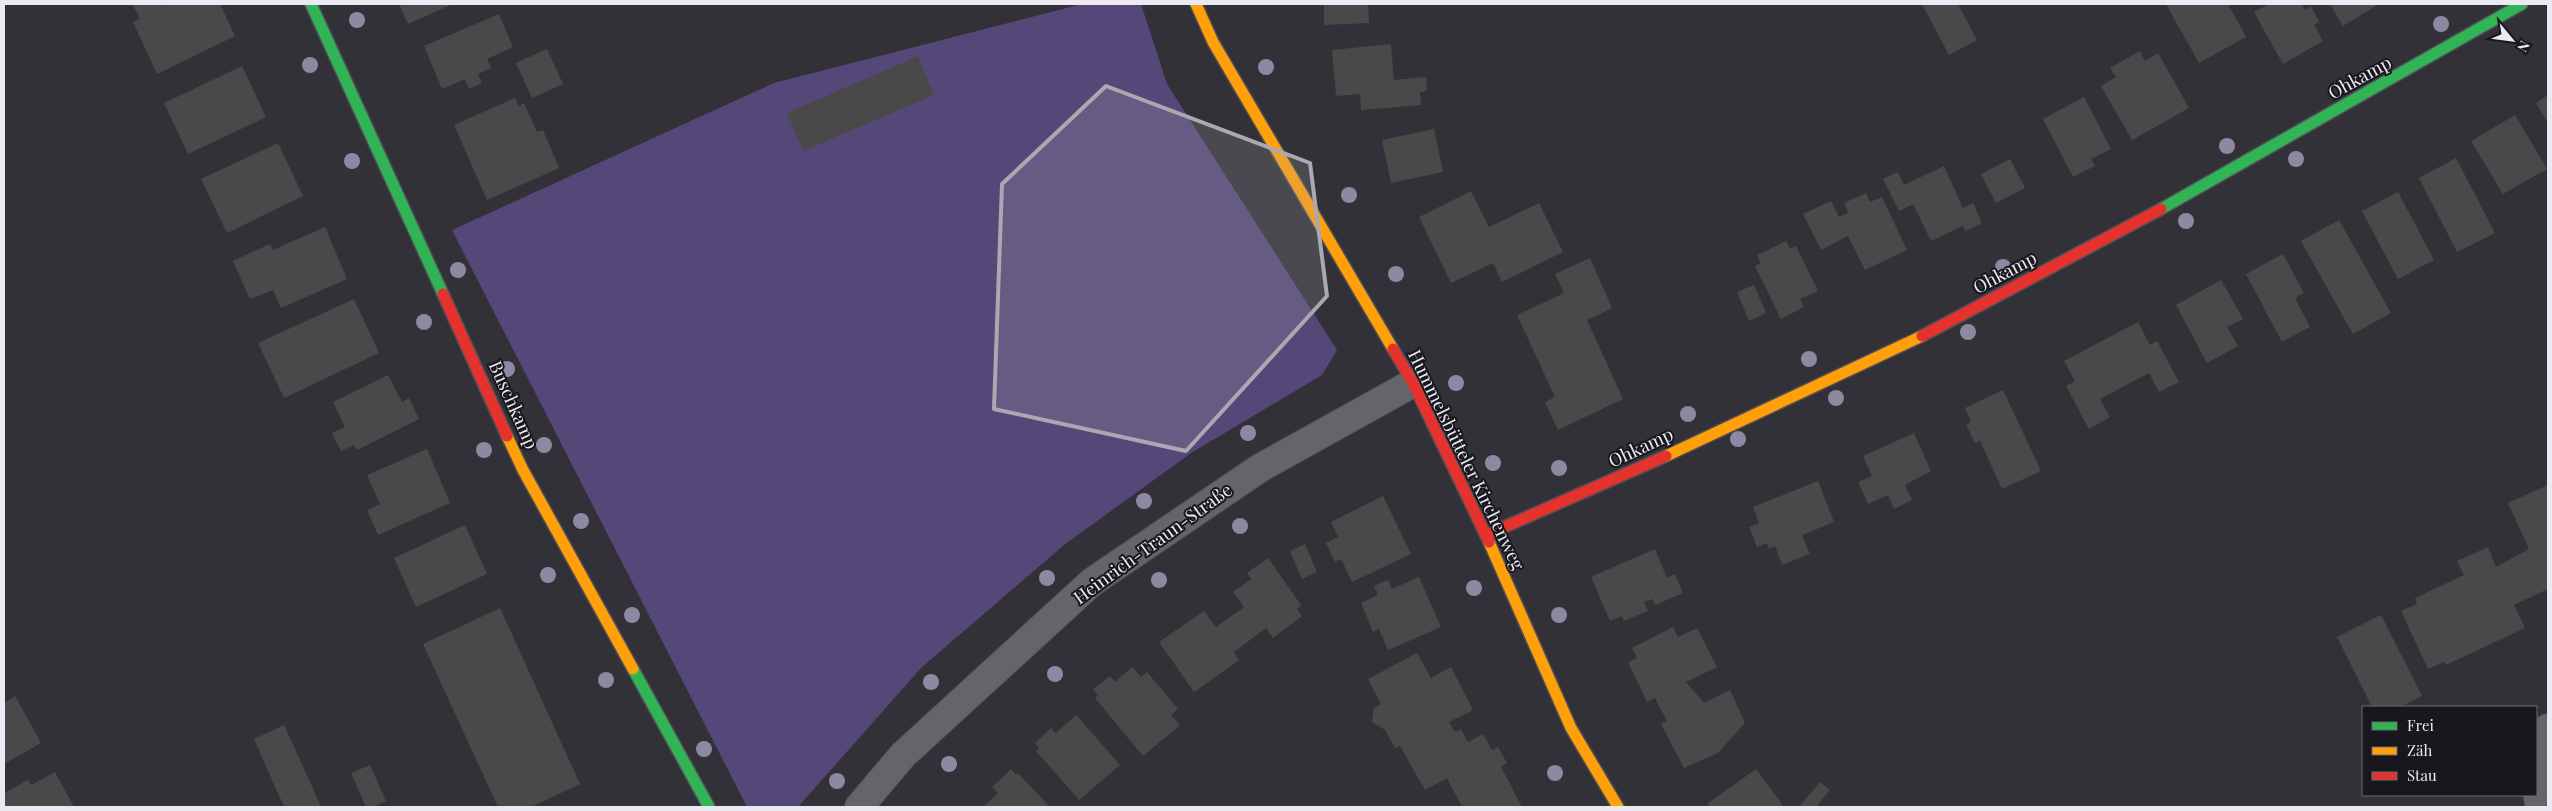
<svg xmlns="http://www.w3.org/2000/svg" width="2552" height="811" viewBox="0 0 2552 811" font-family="'Playfair Display',serif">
  <rect width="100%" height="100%" fill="#323138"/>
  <path fill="#554878" d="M 1082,4 L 1141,4 L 1167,84 L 1337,350 L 1322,375 L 1191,453 L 1064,545 L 921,668 L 798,807 L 747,807 L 452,230 L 774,83 Z"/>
  <path fill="#4a494a" d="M 132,4 L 162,4 L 164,6 L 169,4 L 220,4 L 235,36 L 157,74 L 133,22 L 140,18 Z
    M 399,4 L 453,4 L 408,24 Z
    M 1324,4 L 1368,4 L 1369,23 L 1324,25 Z
    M 1922,4 L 1958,4 L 1977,40 L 1949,55 Z
    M 2166,4 L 2228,4 L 2246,37 L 2199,63 Z
    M 2269,4 L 2302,4 L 2305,10 L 2311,6 L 2319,22 L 2314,25 L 2323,41 L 2283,64 L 2254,12 Z
    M 2330,4 L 2379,4 L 2343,26 Z
    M 499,14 L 513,47 L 487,59 L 491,68 L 478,74 L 482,83 L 469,89 L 465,79 L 442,89 L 424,46 Z
    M 1391,44 L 1394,80 L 1426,77 L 1427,91 L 1420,92 L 1421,105 L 1361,110 L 1360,94 L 1336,96 L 1332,50 Z
    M 547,49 L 563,84 L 532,98 L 516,63 Z
    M 2140,51 L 2145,61 L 2158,53 L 2189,108 L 2132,140 L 2101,86 L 2116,77 L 2110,68 Z
    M 918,56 L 934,95 L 803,151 L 787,113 Z
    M 242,66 L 266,117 L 188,154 L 164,103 Z
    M 2548,95 L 2548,123 L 2536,103 Z
    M 2084,97 L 2111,149 L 2091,159 L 2095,166 L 2073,177 L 2043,119 Z
    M 515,98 L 519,106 L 524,103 L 537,132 L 543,130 L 559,168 L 487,200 L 454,125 Z
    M 2515,115 L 2547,169 L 2503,194 L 2471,141 Z
    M 1434,129 L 1443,172 L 1391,183 L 1382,140 Z
    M 278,143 L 303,196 L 227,233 L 201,179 Z
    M 2456,158 L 2495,233 L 2457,252 L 2419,178 Z
    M 2010,159 L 2025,188 L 1996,203 L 1981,174 Z
    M 1944,166 L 1963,208 L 1973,203 L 1982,223 L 1965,231 L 1963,226 L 1931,241 L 1913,204 L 1899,211 L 1883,179 L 1898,172 L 1904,185 Z
    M 1471,191 L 1489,227 L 1539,203 L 1563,252 L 1502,282 L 1493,263 L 1451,283 L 1419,217 Z
    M 2398,192 L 2434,260 L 2398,279 L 2362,211 Z
    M 1866,193 L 1870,202 L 1882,197 L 1907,250 L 1865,270 L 1848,236 L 1821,250 L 1803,214 L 1831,201 L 1839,217 L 1848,213 L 1844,203 Z
    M 2339,220 L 2391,313 L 2353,334 L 2301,241 Z
    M 325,227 L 347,279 L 281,308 L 273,290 L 250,299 L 233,261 L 270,244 L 273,250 Z
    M 1786,241 L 1790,249 L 1796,246 L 1818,291 L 1800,299 L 1804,307 L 1781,319 L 1755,266 L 1761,263 L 1757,255 Z
    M 2283,254 L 2304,293 L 2295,298 L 2310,327 L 2282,342 L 2246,274 Z
    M 1590,258 L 1612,308 L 1587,320 L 1623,399 L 1558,430 L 1545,402 L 1555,397 L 1517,315 L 1564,293 L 1555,274 Z
    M 2221,280 L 2243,319 L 2227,327 L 2238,346 L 2207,363 L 2176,305 Z
    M 1754,285 L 1766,313 L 1749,321 L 1737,292 Z
    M 354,299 L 379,353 L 284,398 L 258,343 Z
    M 2138,322 L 2150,345 L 2157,341 L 2179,382 L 2159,392 L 2149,373 L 2100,399 L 2110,417 L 2089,429 L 2066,386 L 2075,381 L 2064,361 Z
    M 388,375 L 402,402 L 409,398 L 419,419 L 357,450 L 354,445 L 341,451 L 332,433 L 345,427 L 333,402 Z
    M 2003,390 L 2041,471 L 2002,489 L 1980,441 L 1975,443 L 1966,425 L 1971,422 L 1965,408 Z
    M 1914,433 L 1931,471 L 1905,485 L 1912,500 L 1894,509 L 1888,495 L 1868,504 L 1858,482 L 1872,476 L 1863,456 Z
    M 427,449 L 450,503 L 378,535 L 367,510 L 380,504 L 367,475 Z
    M 1818,481 L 1834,522 L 1802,535 L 1810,554 L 1782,565 L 1775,546 L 1769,549 L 1767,543 L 1757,547 L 1749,527 L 1759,523 L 1753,507 Z
    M 2548,485 L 2548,589 L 2514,605 L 2525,628 L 2446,665 L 2444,662 L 2428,669 L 2401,611 L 2417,604 L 2415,598 L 2464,575 L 2457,561 L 2488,547 L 2496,567 L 2529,549 L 2508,503 Z
    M 1383,496 L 1411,554 L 1352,582 L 1341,559 L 1335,562 L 1326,543 L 1338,537 L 1331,522 Z
    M 465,525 L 487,574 L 416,607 L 394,558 Z
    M 1305,544 L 1317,572 L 1302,579 L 1290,551 Z
    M 1655,549 L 1667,578 L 1675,574 L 1683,593 L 1655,605 L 1653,599 L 1644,602 L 1648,611 L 1624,621 L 1622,616 L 1610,621 L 1591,577 Z
    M 1268,558 L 1301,605 L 1297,609 L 1302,616 L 1273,638 L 1266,628 L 1234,652 L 1239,660 L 1194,692 L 1159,642 L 1204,611 L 1216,627 L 1244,607 L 1233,592 L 1251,579 L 1247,573 Z
    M 1419,577 L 1441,627 L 1388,650 L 1379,629 L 1373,632 L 1361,603 L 1378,595 L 1374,586 L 1388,580 L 1392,589 Z
    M 500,608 L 580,784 L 531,807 L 498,807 L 423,644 Z
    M 2381,615 L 2422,696 L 2400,707 L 2372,707 L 2337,637 Z
    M 1673,627 L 1678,637 L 1697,628 L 1717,667 L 1686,682 L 1704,703 L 1730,690 L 1745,723 L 1718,753 L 1684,768 L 1661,724 L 1667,721 L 1655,698 L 1647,702 L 1628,662 L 1637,658 L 1632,648 Z
    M 1417,653 L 1431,678 L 1451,667 L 1473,710 L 1449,722 L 1455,732 L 1461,729 L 1468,742 L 1483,734 L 1492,750 L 1498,747 L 1507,763 L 1501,767 L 1522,807 L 1462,807 L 1447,778 L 1425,790 L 1400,746 L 1395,748 L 1385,730 L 1372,722 L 1374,708 L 1381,704 L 1368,679 Z
    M 1132,667 L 1141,677 L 1147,672 L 1178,709 L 1171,715 L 1180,725 L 1143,756 L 1095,698 L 1098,695 L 1093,689 L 1110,676 L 1115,682 Z
    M 15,696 L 41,743 L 4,764 L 4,703 Z
    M 1076,715 L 1120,765 L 1079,800 L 1036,751 L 1039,748 L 1035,743 L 1051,728 L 1056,733 Z
    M 284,725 L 310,782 L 321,807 L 285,807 L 279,796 L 254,739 Z
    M 370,765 L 386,801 L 373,807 L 366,807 L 351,773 Z
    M 1011,769 L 1016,775 L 1018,773 L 1050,807 L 983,807 L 998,793 L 992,787 Z
    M 1756,769 L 1784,807 L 1710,807 L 1707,804 Z
    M 55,772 L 74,807 L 4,807 L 4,793 L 28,780 L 31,785 Z
    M 1820,782 L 1830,790 L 1816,807 L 1799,807 Z"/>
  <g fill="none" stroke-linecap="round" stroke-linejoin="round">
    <g stroke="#514f56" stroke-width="30">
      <path id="street" d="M 859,807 L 903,755 L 1092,582 L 1260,468 L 1413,383
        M 2540,807 C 2533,782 2540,752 2548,728"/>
    </g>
    <g stroke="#514f56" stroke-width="14">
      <path id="fast" d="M 311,4 L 443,294
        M 2161,209 L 2522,4
        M 633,669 L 709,807"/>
    </g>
    <g stroke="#514f56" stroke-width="14">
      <path id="slow" d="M 1196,4 L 1213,42 L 1393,349
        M 507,436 L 523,470 L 633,669
        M 1666,456 L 1922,336
        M 1489,542 L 1571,728 L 1618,807"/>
    </g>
    <g stroke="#514f56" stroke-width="14">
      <path id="jam" d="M 443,294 L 507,436
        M 1922,336 L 2161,209
        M 1393,349 L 1413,383 L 1489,542
        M 1486,535 L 1666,456"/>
    </g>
    <use href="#street" stroke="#656469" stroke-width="28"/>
    <use href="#fast" stroke="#30b455" stroke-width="11"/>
    <use href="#slow" stroke="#ff9f0a" stroke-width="11"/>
    <use href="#jam" stroke="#e5322d" stroke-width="11"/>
  </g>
  <g fill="#8e89a3">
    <circle cx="357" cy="20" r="8"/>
    <circle cx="2441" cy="24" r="8"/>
    <circle cx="310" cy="65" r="8"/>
    <circle cx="1266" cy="67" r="8"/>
    <circle cx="2227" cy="146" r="8"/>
    <circle cx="2296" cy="159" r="8"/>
    <circle cx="352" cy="161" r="8"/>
    <circle cx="1349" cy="195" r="8"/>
    <circle cx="2186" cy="221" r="8"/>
    <circle cx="2003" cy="267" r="8"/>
    <circle cx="458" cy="270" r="8"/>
    <circle cx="1396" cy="274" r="8"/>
    <circle cx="424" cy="322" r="8"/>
    <circle cx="1968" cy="332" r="8"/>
    <circle cx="1809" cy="359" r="8"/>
    <circle cx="507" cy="369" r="8"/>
    <circle cx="1456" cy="383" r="8"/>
    <circle cx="1836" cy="398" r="8"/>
    <circle cx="1688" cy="414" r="8"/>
    <circle cx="1248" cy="433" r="8"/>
    <circle cx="1738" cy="439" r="8"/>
    <circle cx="544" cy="445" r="8"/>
    <circle cx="484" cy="450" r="8"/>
    <circle cx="1493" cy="463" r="8"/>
    <circle cx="1559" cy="468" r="8"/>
    <circle cx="1144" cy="501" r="8"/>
    <circle cx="581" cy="521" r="8"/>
    <circle cx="1240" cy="526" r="8"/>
    <circle cx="548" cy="575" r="8"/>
    <circle cx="1047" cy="578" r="8"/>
    <circle cx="1159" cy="580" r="8"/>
    <circle cx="1474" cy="588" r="8"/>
    <circle cx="632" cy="615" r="8"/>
    <circle cx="1559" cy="615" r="8"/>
    <circle cx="1055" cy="674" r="8"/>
    <circle cx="606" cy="680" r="8"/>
    <circle cx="931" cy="682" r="8"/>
    <circle cx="704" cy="749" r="8"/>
    <circle cx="949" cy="764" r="8"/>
    <circle cx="1555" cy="773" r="8"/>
    <circle cx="837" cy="781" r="8"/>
  </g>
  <path fill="#aaa9b1" fill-opacity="0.2" stroke="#aaa9b1" stroke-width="4" stroke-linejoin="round" d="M 1106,86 L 1310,163 L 1327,296 L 1186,451 L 994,409 L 1002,184 Z"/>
  <g text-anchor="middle" stroke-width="4" stroke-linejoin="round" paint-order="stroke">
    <g font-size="18" fill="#ebe9f2" stroke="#18171d">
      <text transform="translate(2360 78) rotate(-29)" y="6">Ohkamp</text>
      <text transform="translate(2005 273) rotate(-28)" y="6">Ohkamp</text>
      <text transform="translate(513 405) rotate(66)" y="6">Buschkamp</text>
      <text transform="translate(1641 448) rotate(-25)" y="6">Ohkamp</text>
      <text transform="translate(1466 460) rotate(64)" y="6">Hummelsbütteler Kirchenweg</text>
      <text transform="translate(1153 544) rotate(-36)" y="6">Heinrich-Traun-Straße</text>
    </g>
  </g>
  <rect width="2552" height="811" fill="none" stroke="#ebe9f2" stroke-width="10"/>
  <rect x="2362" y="706" width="175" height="90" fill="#18171d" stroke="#6c6b72"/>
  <rect x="2372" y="722" width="25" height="8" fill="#30b455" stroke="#6c6b72"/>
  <text x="2407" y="731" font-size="15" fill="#ebe9f2">Frei</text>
  <rect x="2372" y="747" width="25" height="8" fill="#ff9f0a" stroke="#6c6b72"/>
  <text x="2407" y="756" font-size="15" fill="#ebe9f2">Zäh</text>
  <rect x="2372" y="772" width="25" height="8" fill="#e5322d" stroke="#6c6b72"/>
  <text x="2407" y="781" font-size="15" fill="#ebe9f2">Stau</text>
  <g transform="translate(2512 40) rotate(119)" stroke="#18171d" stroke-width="4" paint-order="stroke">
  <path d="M0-4L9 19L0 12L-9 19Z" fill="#ebe9f2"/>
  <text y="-8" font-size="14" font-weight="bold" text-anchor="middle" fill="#ebe9f2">N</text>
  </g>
</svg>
